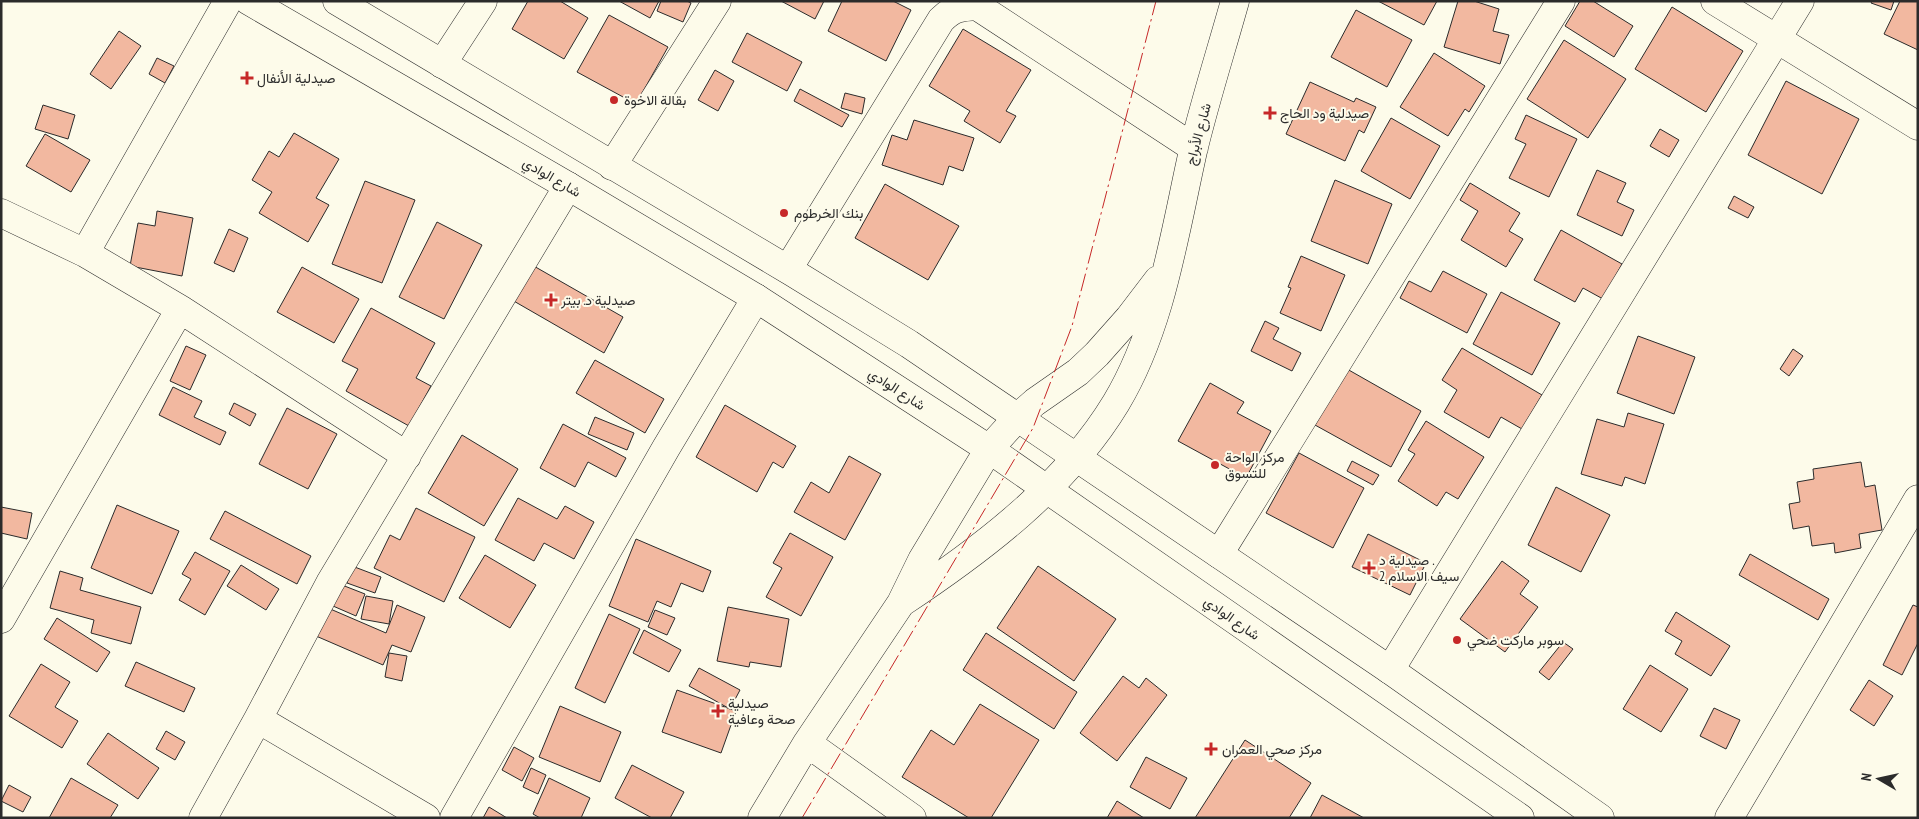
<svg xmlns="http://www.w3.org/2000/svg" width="1919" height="819" viewBox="0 0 1919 819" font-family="'PT Sans Narrow',Vazirmatn,sans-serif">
  <rect width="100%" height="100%" fill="#fdfbea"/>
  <path fill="#f2b8a0" stroke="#2b2b2b" d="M 528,1 L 560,1 L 588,18 L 564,59 L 512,29 Z
    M 619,1 L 659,1 L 650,18 Z
    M 661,1 L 687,1 L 691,3 L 683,22 L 657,11 Z
    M 781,1 L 824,1 L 815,19 Z
    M 842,1 L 893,1 L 911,10 L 886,61 L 828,31 Z
    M 1378,1 L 1437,1 L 1424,25 Z
    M 1458,1 L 1474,1 L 1499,9 L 1493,31 L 1509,35 L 1500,64 L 1444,47 Z
    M 1580,1 L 1593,1 L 1633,26 L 1614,57 L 1565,26 Z
    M 1872,1 L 1894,1 L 1891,10 L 1871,3 Z
    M 1900,1 L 1918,1 L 1918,50 L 1884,34 Z
    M 1672,7 L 1743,51 L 1706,112 L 1635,69 Z
    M 1356,10 L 1412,40 L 1387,87 L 1331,57 Z
    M 609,15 L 668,47 L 636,104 L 577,72 Z
    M 963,29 L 1031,70 L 1006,111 L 1016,116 L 1000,143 L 964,121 L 970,111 L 929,86 Z
    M 119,31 L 141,46 L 111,89 L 90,74 Z
    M 747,33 L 802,62 L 787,91 L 732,62 Z
    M 1564,40 L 1626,79 L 1588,138 L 1527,99 Z
    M 1434,53 L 1485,86 L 1469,112 L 1465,109 L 1448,136 L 1400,107 Z
    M 157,58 L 174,66 L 165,83 L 149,74 Z
    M 715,70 L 734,81 L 718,111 L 698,100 Z
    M 1786,81 L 1859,119 L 1822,194 L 1748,155 Z
    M 1310,82 L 1354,102 L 1356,98 L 1376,107 L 1364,133 L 1359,130 L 1345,161 L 1286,134 Z
    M 800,89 L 849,115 L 842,127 L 794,101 Z
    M 845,93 L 865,98 L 862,114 L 841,108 Z
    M 43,105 L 75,115 L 68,139 L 35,129 Z
    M 1526,115 L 1577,139 L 1549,197 L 1509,178 L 1526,144 L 1515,139 Z
    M 1391,118 L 1440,146 L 1410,199 L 1361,171 Z
    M 914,120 L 974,138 L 963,171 L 949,166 L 943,185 L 882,165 L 892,135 L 907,140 Z
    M 1660,129 L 1679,140 L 1669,157 L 1650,146 Z
    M 294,133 L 339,159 L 316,198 L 329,205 L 308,242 L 259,213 L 272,192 L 252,180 L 269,151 L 279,157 Z
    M 45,134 L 90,160 L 71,192 L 26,166 Z
    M 1597,170 L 1626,183 L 1617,202 L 1634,210 L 1622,236 L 1577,215 Z
    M 1335,180 L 1392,204 L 1368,264 L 1311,241 Z
    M 365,181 L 415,200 L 382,283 L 332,264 Z
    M 1470,183 L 1520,213 L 1509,231 L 1523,239 L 1506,267 L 1461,240 L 1478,211 L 1460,200 Z
    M 885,184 L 959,226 L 928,280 L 855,238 Z
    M 1734,196 L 1754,207 L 1748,218 L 1728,208 Z
    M 157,211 L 193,218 L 182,276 L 130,266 L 138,223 L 155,226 Z
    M 437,222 L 482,245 L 444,319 L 399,297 Z
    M 229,229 L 248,238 L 234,272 L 214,263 Z
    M 1561,230 L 1622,264 L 1603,299 L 1583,288 L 1575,302 L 1534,280 Z
    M 1301,256 L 1345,275 L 1321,331 L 1280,313 L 1291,288 L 1288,287 Z
    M 532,265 L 623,317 L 604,353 L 512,300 Z
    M 302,267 L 359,299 L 334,343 L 277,312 Z
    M 1443,271 L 1487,294 L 1467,333 L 1400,298 L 1409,281 L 1431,292 Z
    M 1501,292 L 1560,323 L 1532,375 L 1473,344 Z
    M 371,308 L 435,343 L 416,378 L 431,386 L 409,426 L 346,391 L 358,369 L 342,361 Z
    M 1265,321 L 1279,328 L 1273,339 L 1301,353 L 1292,371 L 1251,351 Z
    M 1638,336 L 1695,357 L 1674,414 L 1617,393 Z
    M 186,346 L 206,355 L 190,390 L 170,381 Z
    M 1462,348 L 1542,395 L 1522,429 L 1501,417 L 1489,438 L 1444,412 L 1457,390 L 1442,380 Z
    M 1793,349 L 1803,356 L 1789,376 L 1780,369 Z
    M 595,360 L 664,399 L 645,433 L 576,393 Z
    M 1347,369 L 1421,411 L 1391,467 L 1315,425 Z
    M 1210,383 L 1244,402 L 1237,413 L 1271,431 L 1246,478 L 1178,441 Z
    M 173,387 L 202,401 L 194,417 L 226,432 L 220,445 L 159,415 Z
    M 234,403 L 256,414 L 250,426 L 229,414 Z
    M 725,405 L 796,446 L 783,468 L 773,462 L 757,492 L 696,457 Z
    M 287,408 L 337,434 L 308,489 L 259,464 Z
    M 1628,413 L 1664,424 L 1645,484 L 1625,477 L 1622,486 L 1581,474 L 1597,419 L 1624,427 Z
    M 595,417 L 634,433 L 627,450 L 588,434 Z
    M 1426,421 L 1484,457 L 1458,499 L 1446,492 L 1437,506 L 1398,481 L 1415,454 L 1408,450 Z
    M 563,424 L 626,458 L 616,477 L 588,462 L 575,487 L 540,468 Z
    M 462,435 L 518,469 L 484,526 L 428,493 Z
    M 1299,453 L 1364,488 L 1333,548 L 1266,513 Z
    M 849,456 L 881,474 L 845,540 L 794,512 L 811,482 L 829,493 Z
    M 1352,461 L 1379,475 L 1373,485 L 1347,471 Z
    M 1861,462 L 1865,487 L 1875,485 L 1882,530 L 1859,534 L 1861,548 L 1835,553 L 1834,543 L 1812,546 L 1809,526 L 1793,529 L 1789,504 L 1800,502 L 1797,482 L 1814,479 L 1813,469 Z
    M 1556,487 L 1610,515 L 1581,572 L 1528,545 Z
    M 518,498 L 557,519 L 565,506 L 594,522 L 574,559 L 544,543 L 534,561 L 495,540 Z
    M 117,505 L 179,531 L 152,594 L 91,568 Z
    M 1,507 L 32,513 L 27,539 L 1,533 Z
    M 416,508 L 475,537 L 444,602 L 374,568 L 390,535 L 400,540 Z
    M 225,511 L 311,556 L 297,584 L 210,539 Z
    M 790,533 L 833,557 L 801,616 L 766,597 L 782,568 L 773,563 Z
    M 1368,534 L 1426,563 L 1410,595 L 1352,567 Z
    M 636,539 L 711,571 L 703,592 L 681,583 L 671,607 L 657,601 L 648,622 L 609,606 Z
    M 195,552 L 230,571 L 205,615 L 179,600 L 191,579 L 182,574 Z
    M 1750,554 L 1829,599 L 1818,620 L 1739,575 Z
    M 485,555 L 536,585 L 510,628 L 459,598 Z
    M 1502,561 L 1529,581 L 1520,594 L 1538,607 L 1505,652 L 1460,619 Z
    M 241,565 L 279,589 L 266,610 L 227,586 Z
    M 352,566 L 381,577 L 375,593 L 347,583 Z
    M 1038,566 L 1116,619 L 1074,681 L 997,628 Z
    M 60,571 L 83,578 L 80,590 L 141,607 L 131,644 L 91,633 L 94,620 L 50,608 Z
    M 342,585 L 365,594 L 356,616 L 333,606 Z
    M 366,596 L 393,601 L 389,624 L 361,619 Z
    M 397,605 L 425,617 L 411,652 L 392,645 L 383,665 L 316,636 L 328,608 L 386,633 Z
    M 1913,605 L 1918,607 L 1918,643 L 1902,675 L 1883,665 Z
    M 728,607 L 789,619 L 781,667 L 750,662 L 749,667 L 717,661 Z
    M 655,610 L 675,618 L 667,635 L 648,627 Z
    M 1676,612 L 1730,646 L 1711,676 L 1675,654 L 1682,641 L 1665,631 Z
    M 609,614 L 640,629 L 605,703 L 575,688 Z
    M 57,618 L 110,652 L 97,672 L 44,639 Z
    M 644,630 L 681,650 L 669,672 L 633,653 Z
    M 986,633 L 1077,692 L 1054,729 L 963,670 Z
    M 1563,642 L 1573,649 L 1549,680 L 1539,672 Z
    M 389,653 L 407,656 L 402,681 L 385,677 Z
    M 136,662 L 195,688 L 184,712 L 125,686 Z
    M 41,664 L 70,682 L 55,707 L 78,721 L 62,748 L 9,716 Z
    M 1650,665 L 1688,689 L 1661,732 L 1623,709 Z
    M 699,668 L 740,690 L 730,709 L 689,686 Z
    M 1123,676 L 1139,688 L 1146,678 L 1167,695 L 1117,761 L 1080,733 Z
    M 1869,680 L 1893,696 L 1874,726 L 1850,710 Z
    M 677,690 L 736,711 L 721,753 L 662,732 Z
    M 980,704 L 1039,740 L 991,818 L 969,818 L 902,777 L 931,730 L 954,745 Z
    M 560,706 L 621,732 L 600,782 L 539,757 Z
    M 1714,708 L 1740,720 L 1726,749 L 1700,736 Z
    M 166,731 L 185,742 L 175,760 L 156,749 Z
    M 108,733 L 159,768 L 138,799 L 87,764 Z
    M 1245,740 L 1311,783 L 1289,818 L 1195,818 Z
    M 514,747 L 534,758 L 522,781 L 502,770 Z
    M 1146,757 L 1187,778 L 1170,809 L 1130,787 Z
    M 632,765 L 684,792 L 670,818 L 652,818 L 615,798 Z
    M 531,768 L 546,775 L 538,794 L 523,787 Z
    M 71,778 L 118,805 L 110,818 L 49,818 Z
    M 549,778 L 590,798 L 581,818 L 540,818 L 533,814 Z
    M 9,785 L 31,797 L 23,812 L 1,801 Z
    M 1322,795 L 1364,818 L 1310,818 Z
    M 1117,801 L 1144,818 L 1107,818 Z
    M 489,807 L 507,818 L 483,818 Z"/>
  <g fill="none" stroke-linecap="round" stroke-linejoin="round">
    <g stroke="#2b2b2b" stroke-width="29">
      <path id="minor" d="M 1715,1 L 1918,126
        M 442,64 L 483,1
        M 612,166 L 717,1
        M 1,213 L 85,253 L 180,309 L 407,456
        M 85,253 L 228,1
        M 788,269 L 941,20 C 953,8 960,7 977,6 L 1194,148
        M 1219,554 L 1561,1
        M 901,603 C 981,550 1065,487 1116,403 C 1161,328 1174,236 1193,151 C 1205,101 1221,51 1235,1
        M 1,619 L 180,309
        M 1390,670 L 1800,1
        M 258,719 L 426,818
        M 807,743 L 912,818
        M 203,818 L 258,719 L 330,583 L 568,186
        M 454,818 L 666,448 L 756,298
        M 762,818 L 807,743 L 901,603 L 922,560 L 989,449 L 1018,417 L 1035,402 L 1078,372 L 1097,354 L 1129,318 L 1158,280
        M 1729,818 L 1918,499"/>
    </g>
    <g stroke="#2b2b2b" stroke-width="29">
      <path id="major" d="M 249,1 L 568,186 L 756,298 L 989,449 L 1520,818
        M 337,1 L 792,272 L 909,344 L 1390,670 L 1600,818"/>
    </g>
    <use href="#minor" stroke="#fdfbea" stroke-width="28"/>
    <use href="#major" stroke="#fdfbea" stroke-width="28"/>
    <path stroke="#c62828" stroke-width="1" stroke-dasharray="18 4 2.5 4" stroke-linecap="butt" d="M 802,818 L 1033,428 L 1072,326 L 1156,1"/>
  </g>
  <g fill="#c62828" stroke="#fdfbea" stroke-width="2">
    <path d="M244.5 70.5h5v5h5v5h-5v5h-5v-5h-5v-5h5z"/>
    <circle cx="614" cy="100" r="5"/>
    <path d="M1267.5 105.5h5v5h5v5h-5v5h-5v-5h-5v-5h5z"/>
    <circle cx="784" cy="213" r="5"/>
    <path d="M548.5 292.5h5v5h5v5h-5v5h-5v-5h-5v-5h5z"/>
    <circle cx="1215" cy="465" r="5"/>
    <path d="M1366.5 560.5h5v5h5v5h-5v5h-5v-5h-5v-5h5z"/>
    <circle cx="1457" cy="640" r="5"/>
    <path d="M715.5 703.5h5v5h5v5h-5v5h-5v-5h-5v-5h5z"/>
    <path d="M1208.5 741.5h5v5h5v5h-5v5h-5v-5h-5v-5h5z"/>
  </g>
  <g text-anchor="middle" stroke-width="4" stroke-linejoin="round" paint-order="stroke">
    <g font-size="14" fill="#2b2b2b" stroke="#fdfbea" text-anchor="start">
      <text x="257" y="83">صيدلية الأنفال</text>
      <text x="624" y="105">بقالة الاخوة</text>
      <text x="1280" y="118">صيدلية ود الحاج</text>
      <text x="794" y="218">بنك الخرطوم</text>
      <text x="561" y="305">صيدلية د. بيتر</text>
      <text x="1225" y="462">مركز الواحة<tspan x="1225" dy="16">للتسوق</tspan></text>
      <text x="1379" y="565">صيدلية د .<tspan x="1379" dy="16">سيف الاسلام 2</tspan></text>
      <text x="1467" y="645">سوبر ماركت ضحي</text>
      <text x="728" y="708">صيدلية<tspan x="728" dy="16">صحة وعافية</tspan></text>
      <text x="1222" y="754">مركز صحي العمران</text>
    </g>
    <g font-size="14" fill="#2b2b2b" stroke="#fdfbea">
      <text transform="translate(1198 134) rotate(-75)" y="5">شارع الأبراج</text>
      <text transform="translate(552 177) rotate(30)" y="5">شارع الوادي</text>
      <text transform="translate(897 389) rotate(33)" y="5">شارع الوادي</text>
      <text transform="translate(1232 618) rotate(35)" y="5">شارع الوادي</text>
    </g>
  </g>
  <rect width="1919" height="819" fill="none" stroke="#2b2b2b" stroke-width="5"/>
  <g transform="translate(1879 779) rotate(279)" stroke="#fdfbea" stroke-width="4" paint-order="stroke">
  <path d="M0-4L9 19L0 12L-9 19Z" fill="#2b2b2b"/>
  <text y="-8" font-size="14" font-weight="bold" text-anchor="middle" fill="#2b2b2b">N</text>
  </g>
</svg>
